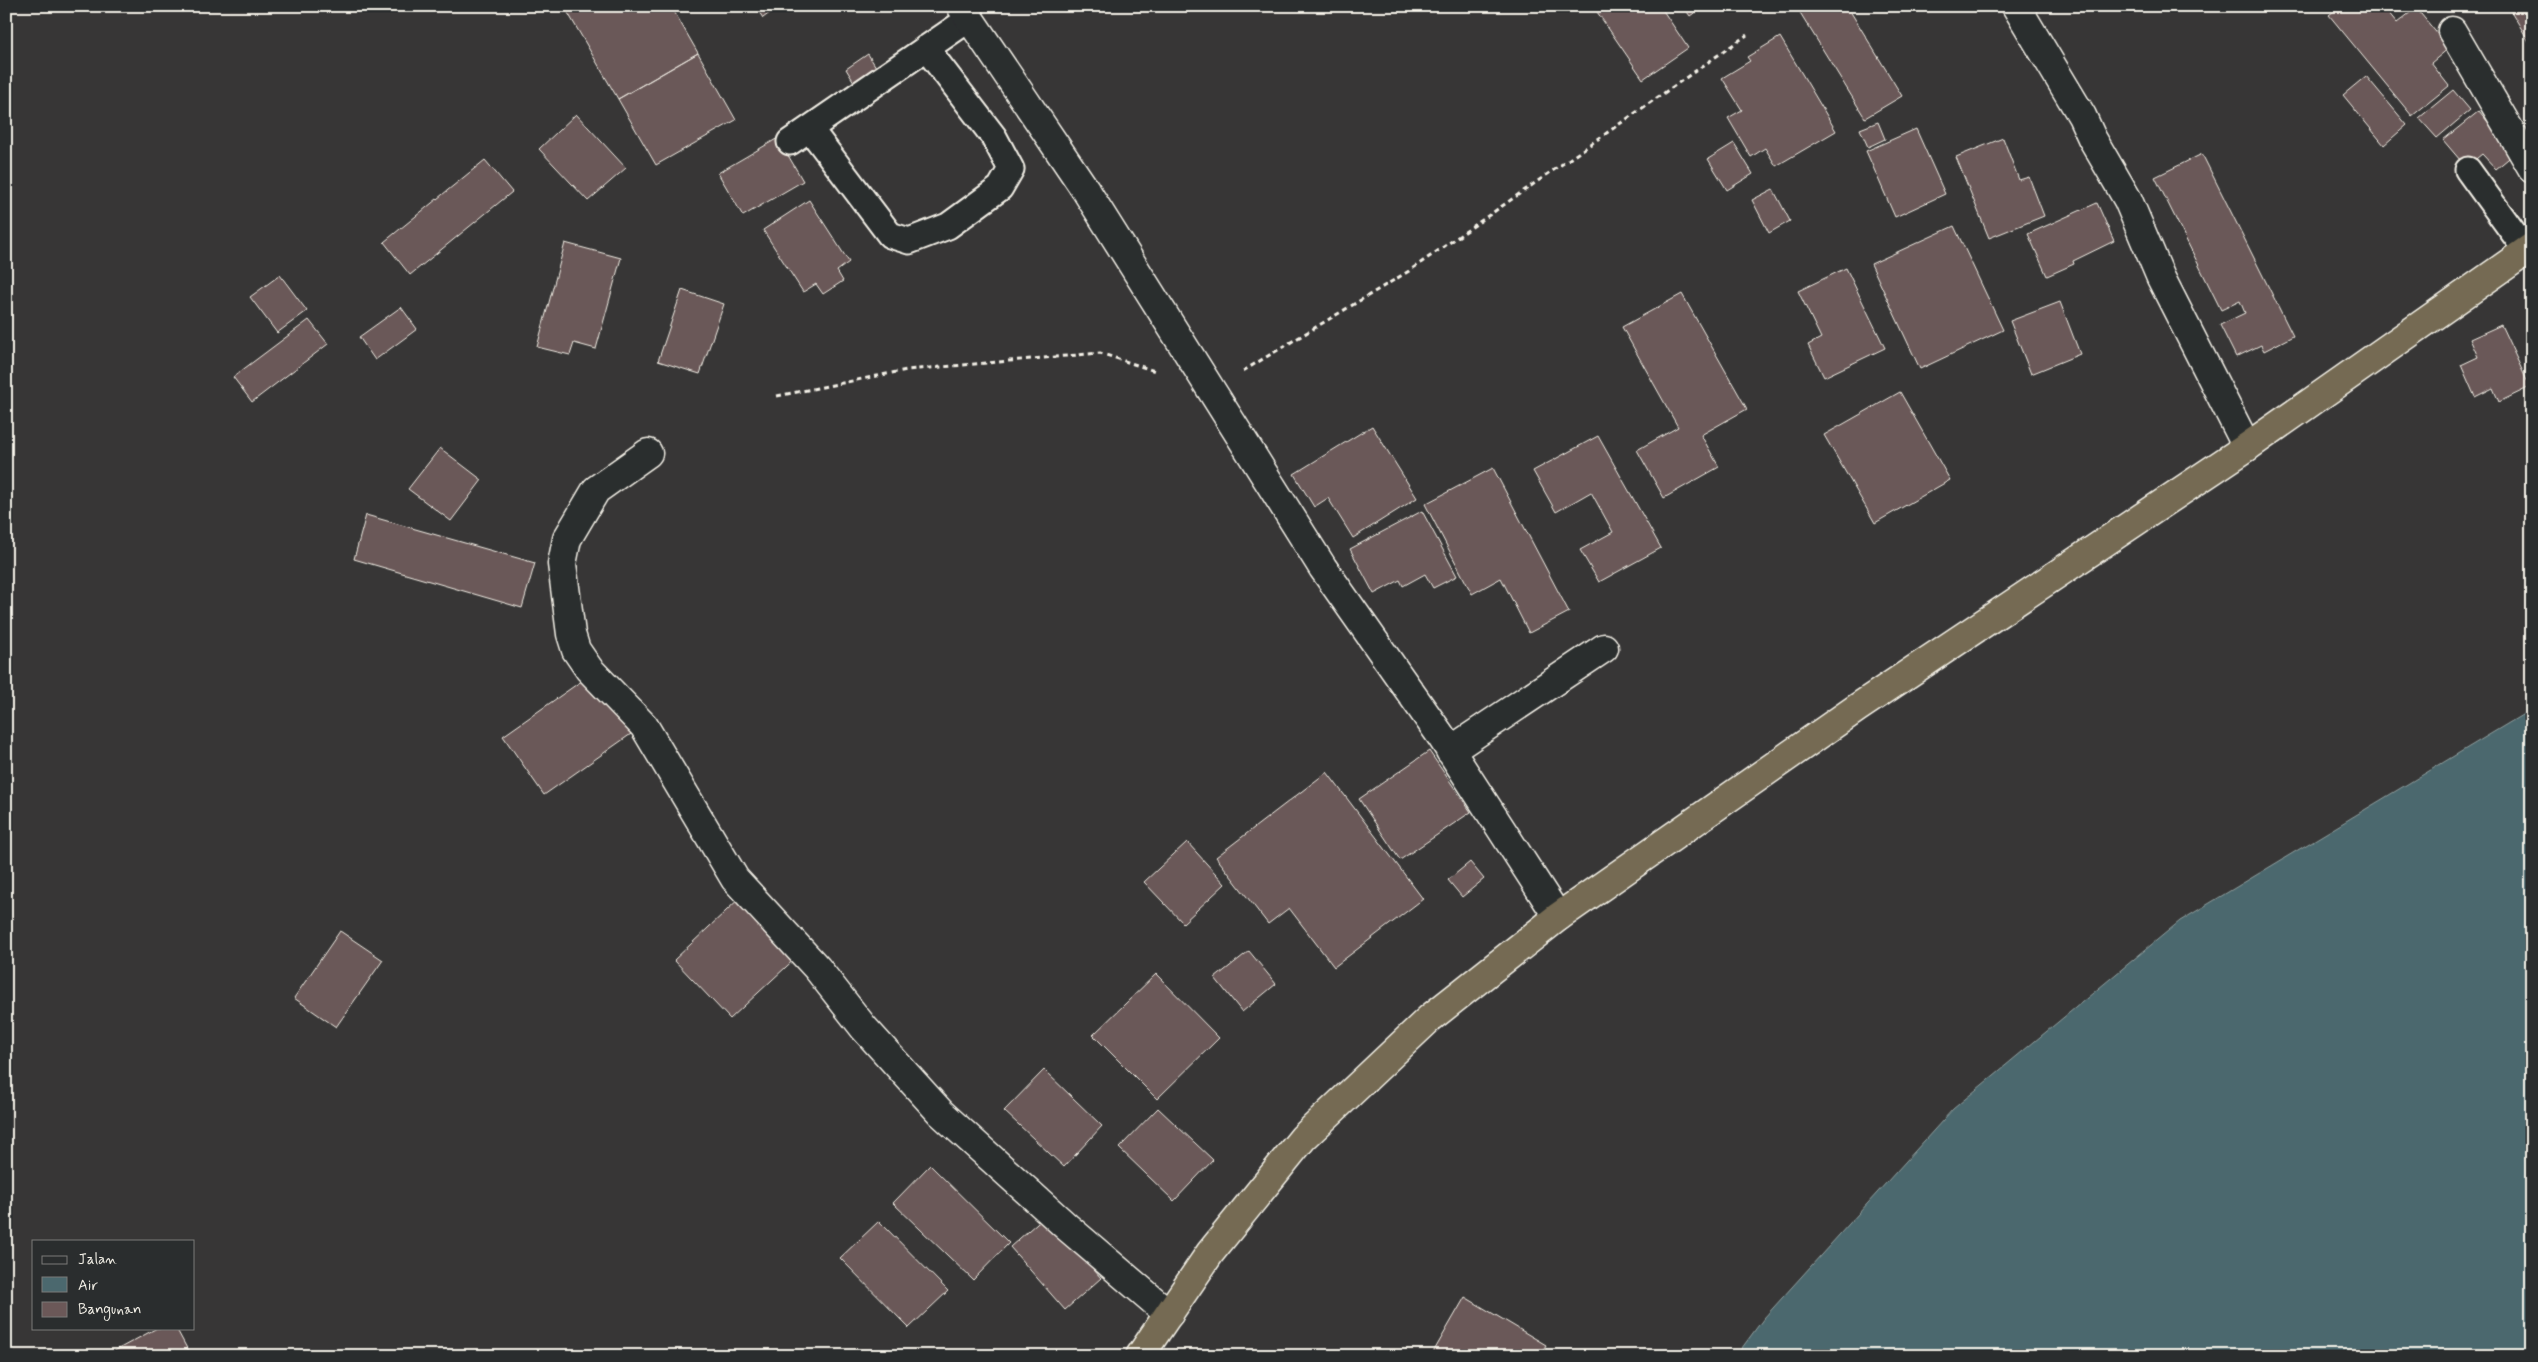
<svg xmlns="http://www.w3.org/2000/svg" width="2538" height="1362" viewBox="0 0 2538 1362" font-family="Mynerve,sans-serif">
  <rect width="100%" height="100%" fill="#373636"/>
  <filter id="ink" filterUnits="userSpaceOnUse"><feTurbulence type="fractalNoise" baseFrequency=".02" numOctaves="2"/><feDisplacementMap in="SourceGraphic" scale="10" xChannelSelector="R" yChannelSelector="G"/><feConvolveMatrix kernelMatrix="1 2 1 2 8 2 1 2 1" color-interpolation-filters="sRGB"/></filter>
  <g filter="url(#ink)">
    <path fill="#4b686e" stroke="#8f9f9f" d="M 2532,709 L 2532,1356 L 1736,1356 L 1764,1318 L 1953,1109 L 2180,921 Z"/>
    <path fill="#6b5858" stroke="#f4f1e8" d="M 564,6 L 671,6 L 698,53 L 618,99 Z
      M 755,6 L 779,6 L 763,18 Z
      M 1593,6 L 1660,6 L 1688,48 L 1643,79 Z
      M 1683,6 L 1704,6 L 1690,16 Z
      M 1796,6 L 1847,6 L 1902,96 L 1865,118 Z
      M 2340,6 L 2383,6 L 2397,23 L 2416,8 L 2449,48 L 2431,63 L 2449,86 L 2412,116 L 2329,15 Z
      M 2508,6 L 2532,6 L 2532,45 L 2531,45 Z
      M 1780,37 L 1836,131 L 1776,166 L 1765,148 L 1751,157 L 1728,118 L 1742,110 L 1722,78 L 1750,61 L 1747,57 Z
      M 698,53 L 736,120 L 656,165 L 618,99 Z
      M 868,54 L 876,67 L 854,82 L 846,69 Z
      M 2366,76 L 2407,125 L 2384,145 L 2343,95 Z
      M 2453,90 L 2470,110 L 2437,138 L 2419,118 Z
      M 2479,111 L 2514,154 L 2496,169 L 2482,154 L 2466,167 L 2443,140 Z
      M 576,114 L 626,168 L 588,201 L 539,149 Z
      M 1878,122 L 1885,139 L 1868,147 L 1860,129 Z
      M 1916,129 L 1945,194 L 1895,217 L 1866,151 Z
      M 778,138 L 803,181 L 743,216 L 718,173 Z
      M 2003,138 L 2019,180 L 2029,177 L 2044,216 L 1989,238 L 1956,157 Z
      M 1734,143 L 1753,174 L 1727,190 L 1708,159 Z
      M 2202,154 L 2293,336 L 2264,351 L 2261,345 L 2236,357 L 2220,325 L 2245,313 L 2240,301 L 2221,310 L 2155,177 Z
      M 485,160 L 512,192 L 410,275 L 384,242 Z
      M 1773,189 L 1790,221 L 1769,233 L 1752,200 Z
      M 809,200 L 849,262 L 837,271 L 843,281 L 823,294 L 816,284 L 803,292 L 763,230 Z
      M 2097,203 L 2114,241 L 2073,261 L 2074,264 L 2047,276 L 2028,234 Z
      M 1954,226 L 2003,330 L 1920,369 L 1871,264 Z
      M 565,243 L 621,258 L 596,349 L 574,343 L 570,355 L 537,347 Z
      M 1846,268 L 1885,348 L 1824,377 L 1808,345 L 1821,338 L 1798,291 Z
      M 280,275 L 307,311 L 277,333 L 250,297 Z
      M 682,290 L 724,304 L 700,374 L 658,361 Z
      M 1682,294 L 1747,409 L 1701,435 L 1719,467 L 1664,498 L 1637,450 L 1678,427 L 1622,327 Z
      M 2060,302 L 2080,354 L 2031,374 L 2010,321 Z
      M 401,307 L 417,329 L 375,360 L 359,337 Z
      M 309,320 L 328,344 L 252,402 L 233,377 Z
      M 2501,325 L 2530,387 L 2499,402 L 2493,388 L 2475,397 L 2461,365 L 2478,357 L 2470,339 Z
      M 1900,392 L 1950,480 L 1875,523 L 1824,435 Z
      M 1372,426 L 1417,498 L 1353,538 L 1328,498 L 1314,507 L 1294,474 Z
      M 1598,436 L 1661,548 L 1599,582 L 1580,550 L 1613,532 L 1591,492 L 1556,512 L 1533,471 Z
      M 440,448 L 482,480 L 451,521 L 408,489 Z
      M 1493,468 L 1569,612 L 1529,633 L 1501,578 L 1472,594 L 1425,504 Z
      M 1422,511 L 1457,576 L 1433,588 L 1425,574 L 1403,586 L 1400,580 L 1374,594 L 1350,549 Z
      M 366,515 L 535,563 L 522,608 L 354,559 Z
      M 590,675 L 631,734 L 544,795 L 503,736 Z
      M 1429,751 L 1471,812 L 1400,860 L 1359,799 Z
      M 1327,772 L 1423,899 L 1334,967 L 1289,908 L 1268,924 L 1216,857 Z
      M 1187,842 L 1225,884 L 1183,923 L 1144,882 Z
      M 1470,862 L 1484,879 L 1462,897 L 1448,880 Z
      M 743,895 L 800,954 L 730,1019 L 674,960 Z
      M 340,931 L 383,960 L 336,1027 L 294,998 Z
      M 1249,951 L 1276,984 L 1242,1012 L 1215,978 Z
      M 1156,974 L 1219,1038 L 1157,1099 L 1093,1035 Z
      M 1044,1070 L 1102,1126 L 1064,1167 L 1004,1111 Z
      M 1158,1108 L 1213,1160 L 1174,1201 L 1119,1148 Z
      M 930,1165 L 1009,1243 L 973,1280 L 893,1203 Z
      M 1046,1215 L 1101,1278 L 1065,1310 L 1010,1247 Z
      M 879,1221 L 948,1291 L 909,1328 L 840,1258 Z
      M 1465,1297 L 1546,1345 L 1540,1356 L 1431,1356 Z
      M 157,1328 L 176,1328 L 191,1356 L 110,1356 L 109,1354 Z"/>
    <g fill="none" stroke-linecap="round" stroke-linejoin="round">
      <g stroke="#f4f1e8" stroke-width="29">
        <path id="lane" d="M 810,129 L 890,235 L 909,241 L 948,226 L 1000,188 L 1011,169 L 994,137 L 926,48
          M 790,142 L 969,19
          M 2468,170 L 2526,250"/>
      </g>
      <g stroke="#f4f1e8" stroke-width="31">
        <path id="street" d="M 961,6 L 1085,189 L 1323,568 L 1441,736 L 1558,917
          M 2016,6 L 2082,116 L 2092,138 L 2128,200 L 2161,278 L 2247,447
          M 2452,31 L 2532,168
          M 648,453 L 596,490 L 567,539 L 562,564 L 571,634 L 576,650 L 589,669 L 644,726 L 735,879 L 817,968 L 864,1028 L 941,1113 L 1067,1227 L 1169,1314
          M 1450,751 L 1604,648"/>
      </g>
      <g stroke="#f4f1e8" stroke-width="31">
        <path id="highway" d="M 1140,1356 L 1210,1253 L 1303,1138 L 1430,1018 L 1558,917 L 1857,708 L 2247,447 L 2532,247"/>
      </g>
      <path stroke="#f4f1e8" stroke-width="3" stroke-dasharray="5 4" stroke-linecap="butt" d="M 1243,371 L 1409,271 L 1747,35
        M 777,396 L 907,370 L 1100,353 L 1155,371"/>
      <use href="#lane" stroke="#2a2d2e" stroke-width="25"/>
      <use href="#street" stroke="#2a2d2e" stroke-width="28"/>
      <use href="#highway" stroke="#746b52" stroke-width="28"/>
    </g>
  </g>
  <rect width="2538" height="1362" fill="none" stroke="#2a2d2e" stroke-width="25"/>
  <rect x="12" y="12" width="2513" height="1337" fill="none" stroke="#f4f1e8" stroke-width="2" filter="url(#ink)"/>
  <rect x="32" y="1240" width="162" height="90" fill="#2a2d2e" stroke="#7b7b78"/>
  <rect x="42" y="1256" width="25" height="8" fill="#2a2d2e" stroke="#7b7b78"/>
  <text x="78" y="1264" font-size="15" fill="#f4f1e8">Jalan</text>
  <rect x="42" y="1277" width="25" height="15" fill="#4b686e" stroke="#7b7b78"/>
  <text x="78" y="1290" font-size="15" fill="#f4f1e8">Air</text>
  <rect x="42" y="1302" width="25" height="15" fill="#6b5858" stroke="#7b7b78"/>
  <text x="78" y="1314" font-size="15" fill="#f4f1e8">Bangunan</text>
</svg>
